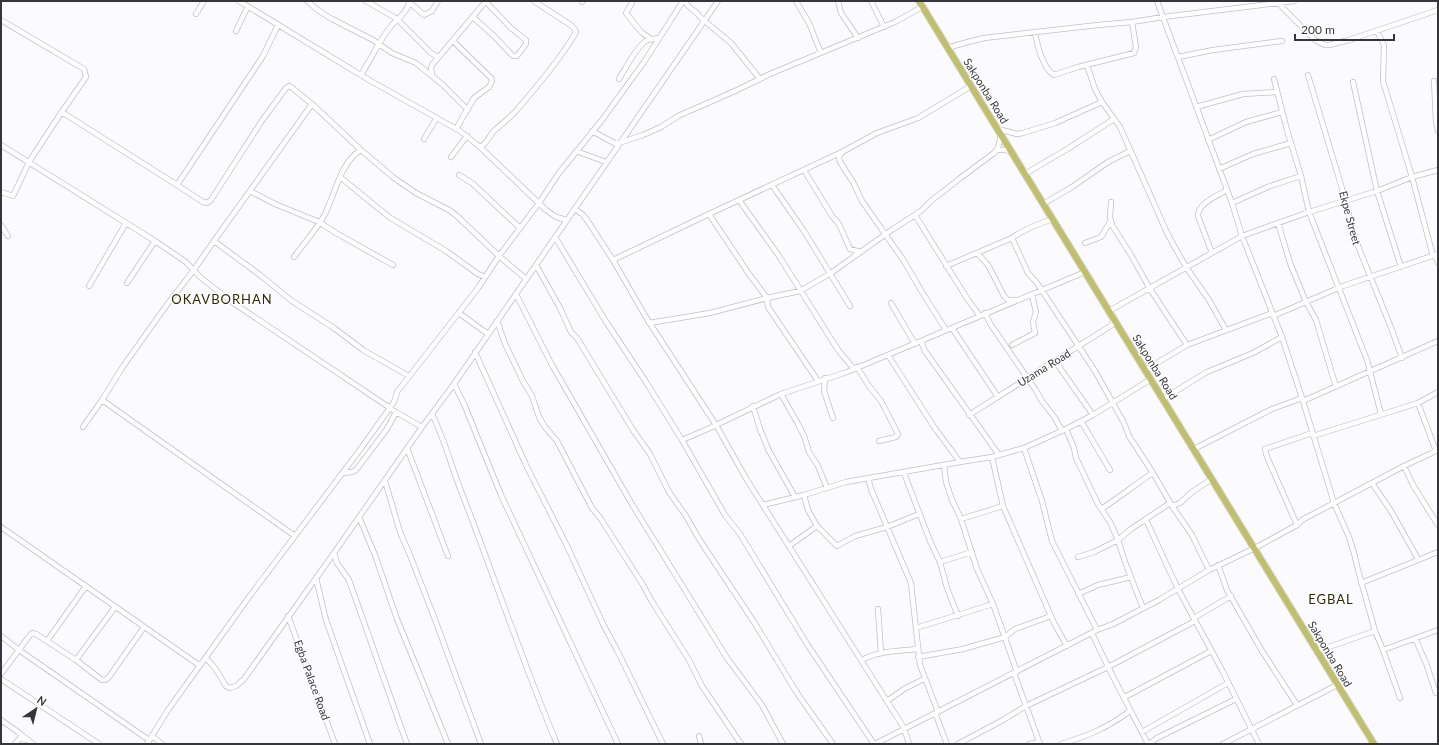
<svg xmlns="http://www.w3.org/2000/svg" width="1439" height="745" viewBox="0 0 1439 745" font-family="Lato,sans-serif">
  <rect width="100%" height="100%" fill="#fafaff"/>
  <g fill="none" stroke-linecap="round" stroke-linejoin="round">
    <g stroke="#c0c1c8" stroke-width="6">
      <path id="minor" d="M 239,1 L 369,80 L 460,131 L 480,147 C 487,144 489,136 494,131 C 501,124 509,119 515,112 C 536,88 558,62 575,34 L 576,31 L 572,26 L 534,1
        M 307,1 L 319,11 L 332,19 L 373,40 L 392,53 L 416,63 L 443,85 L 468,110
        M 366,1 L 397,19 L 431,53 L 438,57
        M 685,1 C 688,9 696,10 700,17 L 731,43 L 760,79
        M 796,1 L 809,23 L 821,53
        M 838,1 L 841,13 L 858,38
        M 871,1 L 884,27
        M 1157,1 L 1232,203 L 1242,236 L 1282,337 L 1303,401 L 1334,503 L 1349,537 L 1354,553 L 1358,570 L 1375,631 L 1383,650 L 1400,698
        M 409,2 L 424,15 L 432,11 L 438,1
        M 582,2 L 583,1
        M 632,3 L 626,13 L 641,32 L 651,39
        M 1278,3 L 1315,40 L 1325,45 L 1329,45 L 1349,40 L 1438,10
        M 196,14 L 204,1
        M 473,17 L 494,36 L 513,56 L 517,56 L 526,44 L 526,40 L 511,28 L 486,2
        M 1,20 L 84,69 L 86,77 L 61,113 L 65,114 L 177,185 L 263,56 L 278,25
        M 236,31 L 248,6
        M 1377,31 L 1384,45 L 1383,81 L 1412,177 L 1433,256
        M 1035,33 C 1037,44 1043,69 1054,75 L 1078,67 L 1134,53 L 1136,47 L 1132,22
        M 453,41 L 491,78 L 492,81 L 489,87 L 474,98 L 456,129
        M 947,48 L 968,42 L 984,38 L 1098,25 L 1132,22 L 1163,17 L 1294,1
        M 1178,57 L 1213,50 L 1282,41
        M 1087,65 L 1095,89 L 1102,102 L 1120,127 L 1168,235 L 1186,267 L 1209,300 L 1226,330
        M 361,75 C 371,59 379,41 391,26 C 397,19 409,11 409,1
        M 432,75 L 431,68 L 432,65 L 486,1
        M 1308,75 L 1341,185 L 1356,241 L 1392,330 L 1402,358
        M 619,79 C 625,69 637,46 646,41 C 649,39 655,39 659,38
        M 1274,79 L 1287,130 L 1301,176 L 1309,212 L 1367,360 L 1381,414
        M 1434,81 L 1436,122 L 1438,131
        M 1353,82 L 1377,191 L 1401,267
        M 1196,107 L 1243,94 L 1277,92
        M 998,129 L 1017,134 L 1023,133 L 1055,123 L 1102,102
        M 592,131 L 616,144 L 643,135 L 661,127 L 678,116 L 735,91 L 770,74 L 895,22 L 922,7
        M 424,139 L 436,119
        M 1208,140 L 1246,122 L 1282,112
        M 1,145 L 155,241 L 186,262 L 200,277 L 232,302 L 396,412 L 422,427 L 454,384 L 718,1
        M 480,147 L 546,210 L 556,217 L 567,220
        M 997,150 L 1006,150 L 1009,151
        M 576,151 L 606,162
        M 842,152 L 839,158 L 840,162 L 853,182 L 862,201 L 904,261 L 922,292 L 946,330
        M 451,157 L 467,136
        M 1219,169 L 1253,154 L 1291,143
        M 804,170 L 832,216 L 839,224 L 850,249 L 861,252
        M 1025,174 L 1069,148 L 1114,119
        M 459,175 L 472,183 L 520,228
        M 340,177 L 389,217 L 446,251 L 478,274 L 485,277
        M 177,185 L 203,202 L 207,203 L 211,200 L 261,122 L 286,88 L 289,86 L 291,87 L 312,104
        M 772,185 L 804,231 L 850,306
        M 250,191 L 275,204 L 319,222 L 336,233 L 393,265
        M 1,192 L 13,196 L 29,162 L 61,113
        M 739,200 L 779,256 L 838,350 L 854,369
        M 1111,202 L 1110,217 L 1112,225 L 1131,255 L 1150,289 L 1187,345
        M 1232,203 L 1270,186 L 1301,176
        M 1043,204 L 1072,187 L 1108,162 L 1130,151
        M 575,209 L 582,214 L 587,220 L 613,260 L 647,319 L 716,425 L 747,480 L 904,728 L 909,744
        M 709,214 L 749,274 L 767,298 L 768,307 L 818,381
        M 915,215 L 968,300 L 980,316
        M 1053,219 C 1038,224 1024,229 1012,238 L 1028,273 L 1037,283 L 1095,371 L 1124,423 L 1129,436 L 1153,473 L 1172,506 L 1192,535 L 1209,570
        M 1278,223 L 1290,263 L 1306,302 L 1316,320 L 1336,387
        M 1,225 L 8,236
        M 555,237 L 605,320 L 646,382 L 682,440
        M 214,241 L 312,104 L 361,150 L 394,178 L 416,193 L 449,210 L 457,216 L 499,256 L 526,279
        M 1085,243 L 1101,237 L 1110,222
        M 977,253 L 988,265 L 1004,296 L 1008,300 L 1017,300
        M 1212,253 L 1198,216 C 1198,203 1217,196 1227,190
        M 1435,255 L 1438,263
        M 294,257 C 304,243 317,229 325,214 C 335,194 341,161 361,150
        M 613,260 L 709,214 L 842,152 L 877,133 L 918,118 L 971,86
        M 536,265 L 560,308 L 571,332 L 577,338 L 633,430 L 650,454 L 669,492 L 686,516 L 699,539 L 754,622 L 797,693 L 833,744
        M 946,266 L 1012,238
        M 127,283 L 155,241
        M 89,286 L 126,223
        M 516,294 L 552,365 L 633,506 L 727,658 L 762,705 L 783,744
        M 891,303 L 915,344
        M 1109,311 L 1242,236 L 1309,212 L 1377,191 L 1412,177 L 1438,170
        M 459,313 L 488,334
        M 985,313 L 991,325 L 1035,389 L 1042,401 L 1055,418 L 1062,431
        M 1273,316 L 1343,286 L 1438,254
        M 497,321 L 506,346 L 523,381 L 532,396 L 539,417 L 545,427 L 557,441 L 592,508 L 601,519 L 643,585 L 651,600 L 689,660 L 702,686 L 741,744
        M 649,323 L 710,313 L 767,298 L 800,291 L 831,273 L 893,229 L 921,211 L 931,201 L 959,179 L 994,153 L 998,148 L 1001,135
        M 952,328 L 998,397
        M 923,340 L 922,344 L 925,351 L 999,455
        M 1012,345 L 1035,333 L 1033,322 L 1036,312 L 1032,295
        M 475,352 L 526,465 L 568,548 L 604,626 L 617,650 L 663,744
        M 888,355 L 934,427 L 960,462
        M 1055,361 L 1093,415
        M 857,367 L 869,386 L 881,401 L 898,434 L 896,437 L 879,441
        M 1145,370 L 1187,345 L 1272,313
        M 825,378 L 824,391 L 833,418
        M 454,384 L 464,404 L 501,495 L 618,744
        M 781,394 L 798,424 L 804,436 L 809,452 L 818,466 L 827,488
        M 1163,399 L 1207,372 L 1253,353 L 1282,337
        M 102,400 L 295,536
        M 1303,401 L 1438,341
        M 1418,403 L 1436,451
        M 753,406 L 760,429 L 769,451 L 795,497
        M 432,414 C 444,438 451,465 461,491 C 494,575 522,661 557,744
        M 969,415 L 1112,325 L 1114,319
        M 1081,421 L 1110,470
        M 716,425 L 781,394 L 847,372 L 1085,272
        M 717,425 L 682,440 L 725,515 L 740,534 L 807,644 L 874,744
        M 83,427 L 102,400 L 124,365 L 166,306 L 193,271 L 214,241 L 260,275 L 292,301 L 334,328 L 363,350 L 409,376
        M 1066,429 L 1074,448 L 1076,458 L 1098,504 L 1110,522 L 1118,540 L 1125,562 L 1143,608
        M 1313,436 L 1418,403 L 1438,392
        M 407,448 L 448,556
        M 1024,448 L 1042,501 L 1052,541 L 1097,630
        M 1194,449 L 1272,409 L 1302,398
        M 992,457 L 1003,506 L 1054,623 L 1067,646
        M 944,465 L 946,482 L 952,500 L 961,519 L 977,569 L 993,604 L 1017,672
        M 1404,466 L 1413,485 L 1438,525
        M 343,473 L 352,472 L 356,470 L 387,429 L 396,412
        M 904,473 L 930,541 L 940,562 L 947,588 L 958,616
        M 868,478 L 871,489 L 911,583 L 920,665 L 938,712
        M 385,481 L 400,532 L 410,555 L 434,617 L 481,744
        M 1372,483 L 1391,511 L 1418,559
        M 804,495 L 808,510 L 817,526 L 837,546 L 855,536 L 887,527 L 919,514
        M 763,505 L 804,495 L 846,482 L 960,462 L 992,457 L 1024,448 L 1066,429 L 1093,415 L 1151,379
        M 1172,506 L 1180,503 L 1192,492 L 1212,479
        M 1101,509 C 1119,498 1135,484 1153,473
        M 359,517 L 375,555 L 397,619 L 448,744
        M 961,519 L 1003,506
        M 1146,520 L 1178,589 L 1222,670 L 1259,744
        M 1297,525 L 1267,457 L 1265,449 L 1312,433
        M 1,527 L 199,665
        M 789,546 L 817,526
        M 334,553 L 337,563 L 349,580 L 407,744
        M 1078,557 L 1094,552 L 1118,540 L 1131,529 L 1170,503
        M 940,562 L 972,552
        M 1218,565 L 1227,590 L 1262,651 L 1297,705
        M 316,578 L 326,620 L 370,744
        M 1361,583 L 1438,552
        M 1078,594 L 1098,585 L 1131,577
        M 878,609 L 881,653
        M 288,616 L 335,744
        M 1194,618 L 1231,596
        M 916,628 L 993,604
        M 1092,633 C 1109,671 1129,707 1148,744
        M 1,636 L 19,650 L 149,740
        M 1415,638 L 1426,663 L 1436,693
        M 47,641 L 86,586
        M 1383,650 L 1438,630
        M 1317,651 L 1375,631
        M 918,657 L 963,649 L 1005,637 L 1015,629 L 1051,616
        M 206,658 L 215,668 L 226,686 L 230,688 L 236,686 L 244,679 L 334,553 L 422,427
        M 76,660 L 115,607
        M 862,660 C 878,651 899,651 917,649
        M 1014,673 L 1040,744
        M 1,674 L 30,635 L 32,633 L 36,634 L 76,660 L 102,680 L 105,680 L 109,677 L 144,627
        M 1,679 L 99,744
        M 1125,697 L 1211,651
        M 887,701 L 904,689 L 924,679
        M 935,713 L 947,744
        M 1,720 L 18,732 L 33,744
        M 1142,732 L 1228,683
        M 152,736 L 162,744
        M 699,736 L 701,744
        M 15,744 L 20,738 L 26,740
        M 147,744 L 168,710 L 249,597 L 362,447 L 394,402 L 397,392 L 478,288 L 499,256 L 539,203 L 559,173 L 602,120 L 644,62 L 683,1
        M 875,744 L 1097,630 L 1113,624 L 1159,600 L 1209,570 L 1255,548 L 1297,525 L 1302,520 L 1404,466 L 1438,450
        M 958,744 L 1003,720 L 1026,706 L 1108,667 L 1195,621
        M 1029,744 L 1039,742
        M 1061,744 C 1090,735 1105,729 1130,711
        M 1149,744 L 1157,738 L 1236,699
        M 1223,744 L 1337,685"/>
    </g>
    <g stroke="#d7d7d7" stroke-width="8">
      <path id="major" d="M 919,1 L 1374,744"/>
    </g>
    <use href="#minor" stroke="#fff" stroke-width="4.5"/>
    <use href="#major" stroke="#bfbf6c" stroke-width="6"/>
  </g>
  <g text-anchor="middle" stroke-width="3" stroke-linejoin="round" paint-order="stroke">
    <g font-size="11" fill="#353639" stroke="#fff">
      <text transform="translate(986 91) rotate(58)" y="4">Sakponba Road</text>
      <text transform="translate(1350 218) rotate(75)" y="4">Ekpe Street</text>
      <text transform="translate(1155 367) rotate(58)" y="4">Sakponba Road</text>
      <text transform="translate(1044 368) rotate(-32)" y="4">Uzama Road</text>
      <text transform="translate(1330 654) rotate(59)" y="4">Sakponba Road</text>
      <text transform="translate(312 680) rotate(70)" y="4">Egba Palace Road</text>
    </g>
    <g font-size="13" letter-spacing="1" fill="#2d2d03" stroke="#fff">
      <text x="222" y="304">OKAVBORHAN</text>
      <text x="1331" y="604">EGBAL</text>
    </g>
  </g>
  <rect width="1439" height="745" fill="none" stroke="#353639" stroke-width="4"/>
  <g transform="translate(36 709) rotate(35)" stroke="#ffffff" stroke-width="3" paint-order="stroke">
  <path d="M0-3L7 15L0 10L-7 15Z" fill="#353639"/>
  <text y="-6" font-size="11" font-weight="bold" text-anchor="middle" fill="#353639">N</text>
  </g>
  <path d="M1295 34v6h99v-6" fill="none" stroke="#353639" stroke-width="2"/>
  <text x="1301" y="34" font-size="12" fill="#353639" stroke="#ffffff" stroke-width="3" paint-order="stroke">200 m</text>
</svg>
